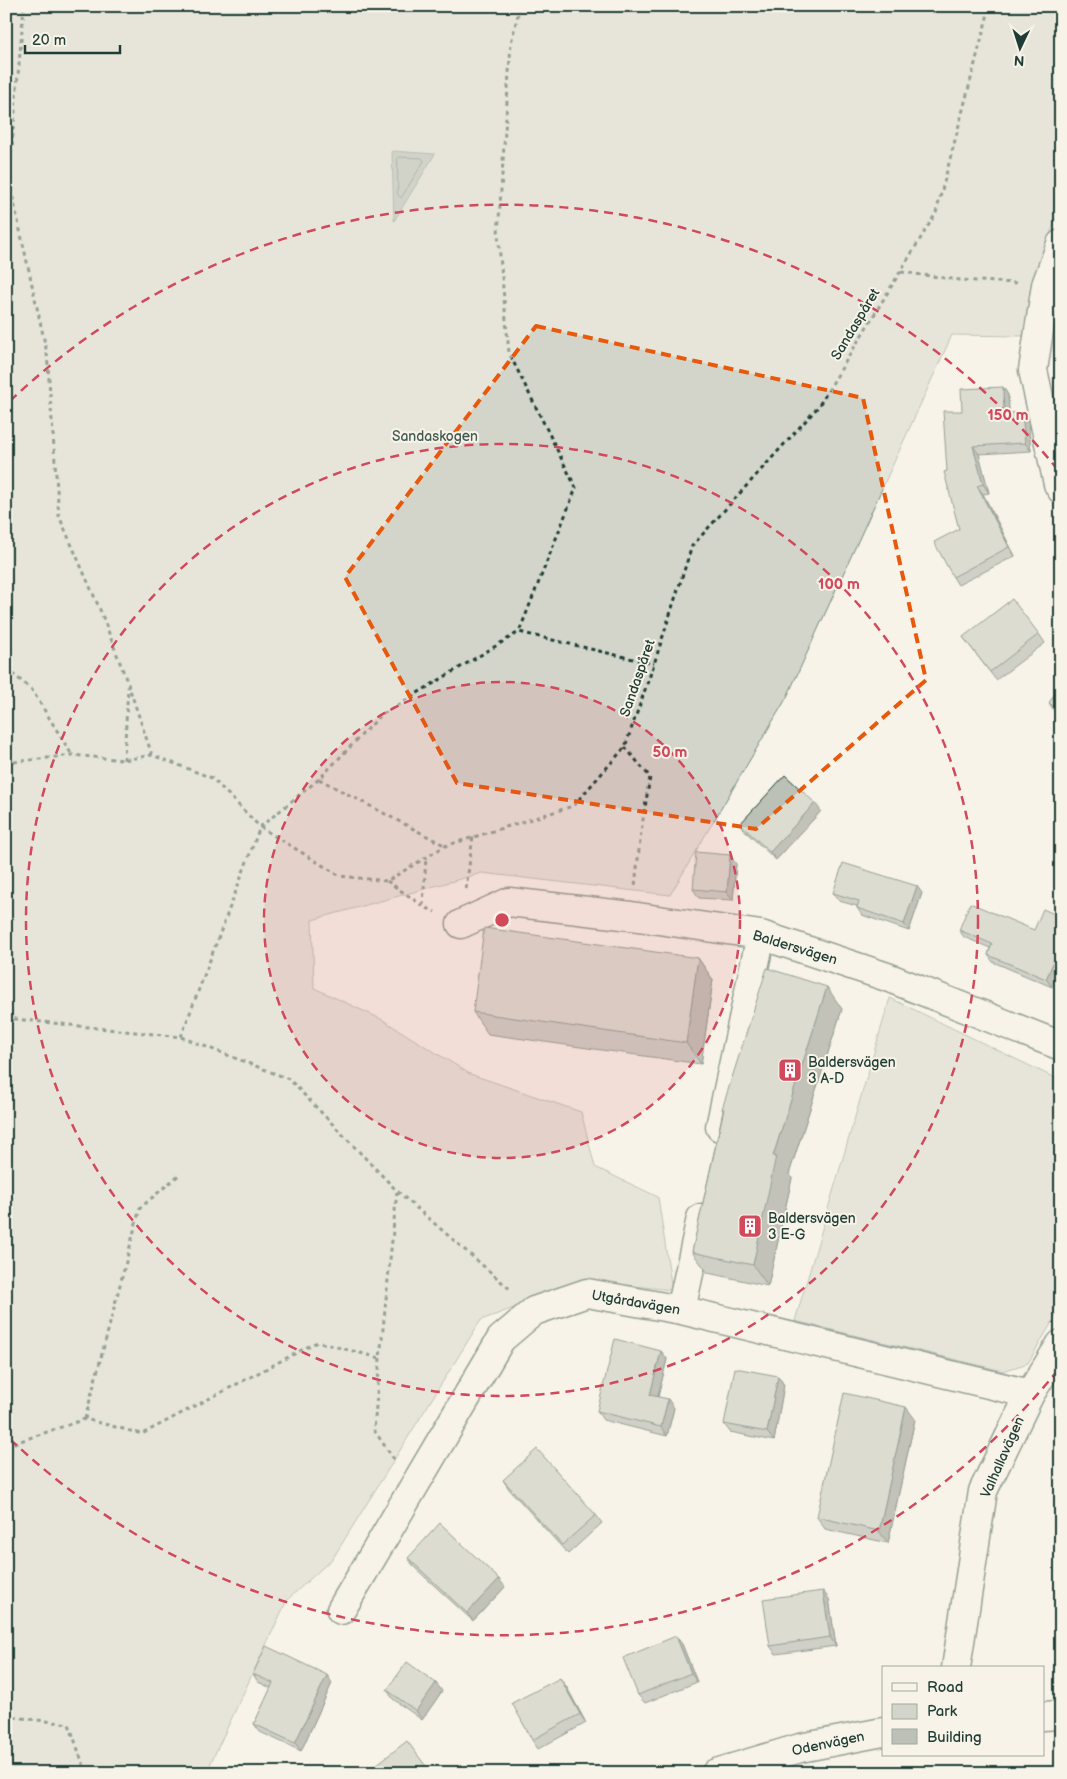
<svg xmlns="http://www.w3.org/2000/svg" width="1067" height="1779" viewBox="0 0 1067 1779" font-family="'Balsamiq Sans',sans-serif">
  <rect width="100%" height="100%" fill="#f7f3e8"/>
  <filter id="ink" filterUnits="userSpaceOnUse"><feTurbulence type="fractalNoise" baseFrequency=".02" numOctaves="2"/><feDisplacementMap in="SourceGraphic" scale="10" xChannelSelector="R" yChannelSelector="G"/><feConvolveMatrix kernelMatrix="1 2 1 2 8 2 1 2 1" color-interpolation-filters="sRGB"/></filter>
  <g filter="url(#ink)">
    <path fill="#d3d5ca" stroke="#79897f" d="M 6,6 L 1061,6 L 1061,205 L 1037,269 L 1023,336 L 952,335 L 787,697 L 670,895 L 482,873 L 312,920 L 314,988 L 381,1019 L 470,1074 L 581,1112 L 595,1167 L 658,1197 L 672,1290 L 588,1281 L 481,1320 L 333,1558 L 287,1600 L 206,1773 L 6,1773 Z
      M 890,998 L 1061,1081 L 1061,1307 L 1028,1363 L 1003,1371 L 795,1321 Z"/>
    <path fill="#a4ada3" stroke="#6f8077" d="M 392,151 L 435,154 L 394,221 Z"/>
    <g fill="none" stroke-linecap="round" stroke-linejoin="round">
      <path stroke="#546a60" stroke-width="1" d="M 398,157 L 422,158 L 424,161 L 401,198 L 398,195 Z"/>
      <g stroke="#1f3d34" stroke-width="31">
        <path id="street" d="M 1061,244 L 1046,285 L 1033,370 L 1058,484 L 1061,489
          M 461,924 L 509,902 L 631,916 L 761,935 L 887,977 L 1061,1046
          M 720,1127 L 761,935
          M 681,1310 L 701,1218
          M 341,1610 L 501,1339 L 534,1311 L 587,1293 L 681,1310 L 1030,1394
          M 956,1668 L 983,1491 L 1030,1394 L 1061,1344
          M 1043,1716 L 1061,1715
          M 716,1773 L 800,1748 L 883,1732"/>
      </g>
      <path stroke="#1f3d34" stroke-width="3" stroke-dasharray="4 4" stroke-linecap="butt" d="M 24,6 L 9,180 L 47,353 L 59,516 L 101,612 L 128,684 L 152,755
        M 520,6 L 511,43 L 498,234 L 509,353 L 576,488 L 519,632 L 654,664
        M 901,272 L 960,280 L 1016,283
        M 6,668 L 32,690 L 72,755
        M 625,747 L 650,777 L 641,832 L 635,886
        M 124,760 L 128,686
        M 6,763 L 72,755 L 124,760 L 152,755 L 212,778 L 260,827 L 340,876 L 387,881 L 445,846 L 573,806 L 625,747 L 654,664 L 692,546 L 818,407 L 936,213 L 990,6
        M 319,779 L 444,845
        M 387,881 L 423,906 L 435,912
        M 466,889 L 473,836
        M 423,905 L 426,857
        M 6,1018 L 181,1037 L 289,1079 L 397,1191 L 511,1290
        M 181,1037 L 260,827 L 319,779 L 381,715 L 519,632
        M 380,1358 L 374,1430 L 395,1461
        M 85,1419 L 140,1208 L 180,1174
        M 6,1446 L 85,1419 L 142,1434 L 317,1342 L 380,1358 L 397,1191
        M 6,1716 L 69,1724 L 86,1773"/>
      <use href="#street" stroke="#f7f3e8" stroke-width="28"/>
    </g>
    <path fill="#a1a69d" stroke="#1f3d34" d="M 1003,387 L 1008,395 L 1009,413 L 1022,413 L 1028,421 L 1031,451 L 979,454 L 989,493 L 983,494 L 1015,556 L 958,585 L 953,577 L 959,529 L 947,471 L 962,411 Z
      M 1039,634 L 1045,643 L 996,680 L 963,637 Z
      M 1061,685 L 1061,716 L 1055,712 L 1049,703 Z
      M 821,811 L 776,860 L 747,833 L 740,824 Z
      M 736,864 L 733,900 L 699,898 L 693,889 Z
      M 833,893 L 922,893 L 909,931 L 862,915 L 857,908 L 857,906 L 839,901 Z
      M 959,930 L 1034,930 L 1052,987 L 993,962 L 988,955 L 990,948 L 964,937 Z
      M 698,958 L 713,980 L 701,1064 L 488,1034 L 473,1012 Z
      M 842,1009 L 789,1174 L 792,1178 L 768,1286 L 708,1273 L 692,1252 L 723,1111 L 722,1109 Z
      M 661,1351 L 667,1359 L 658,1397 L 674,1408 L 667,1436 L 603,1420 L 597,1411 Z
      M 778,1376 L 784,1385 L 774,1441 L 730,1432 L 724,1424 Z
      M 915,1419 L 888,1543 L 825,1529 L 817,1517 Z
      M 503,1480 L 596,1515 L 602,1523 L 568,1554 L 509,1489 Z
      M 408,1558 L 505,1587 L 473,1621 L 414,1567 Z
      M 829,1599 L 836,1646 L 776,1654 L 770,1646 Z
      M 682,1644 L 697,1682 L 645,1703 L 638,1695 Z
      M 253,1674 L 332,1683 L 301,1751 L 260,1732 L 254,1724 L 271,1688 L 258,1682 Z
      M 566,1686 L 586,1723 L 538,1749 L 532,1740 Z
      M 387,1690 L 442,1691 L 422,1720 L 393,1699 Z"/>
    <path fill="#83877f" stroke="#1f3d34" d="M 1003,387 L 1008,395 L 1010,422 L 1004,413 Z
      M 1022,413 L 1028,421 L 1031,451 L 1025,443 Z
      M 973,446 L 979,454 L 989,493 L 983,484 Z
      M 977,486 L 983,494 L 1015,556 L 1009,547 Z
      M 815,803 L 821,811 L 776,860 L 770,852 Z
      M 730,855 L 736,864 L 733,900 L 727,892 Z
      M 917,886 L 922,893 L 909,931 L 904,924 Z
      M 1061,945 L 1061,966 L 1052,987 L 1046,979 Z
      M 698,958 L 713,980 L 701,1064 L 686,1043 Z
      M 827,987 L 842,1009 L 789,1174 L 792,1178 L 768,1286 L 753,1265 L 773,1156 Z
      M 661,1351 L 667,1359 L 656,1404 L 650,1395 Z
      M 778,1376 L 784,1385 L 774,1441 L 767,1432 Z
      M 668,1399 L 674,1408 L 667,1436 L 661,1427 Z
      M 906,1407 L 915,1419 L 888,1543 L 879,1531 Z
      M 499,1579 L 505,1587 L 473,1621 L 467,1613 Z
      M 823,1591 L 829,1599 L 836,1646 L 830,1637 Z
      M 676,1636 L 682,1644 L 697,1682 L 691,1673 Z
      M 327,1675 L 332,1683 L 301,1751 L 295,1743 Z
      M 560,1678 L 566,1686 L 586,1723 L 580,1714 Z
      M 436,1683 L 442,1691 L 422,1720 L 416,1711 Z"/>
    <path fill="#bbc1b6" stroke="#1f3d34" d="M 1003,387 L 1004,413 L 1022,413 L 1025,443 L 973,446 L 983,484 L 977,486 L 1009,547 L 953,577 L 934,542 L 959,529 L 944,472 L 947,471 L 943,411 L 962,411 L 961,389 Z
      M 1012,599 L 1039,634 L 990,672 L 963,637 Z
      M 1061,685 L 1061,711 L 1049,703 Z
      M 785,775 L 815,803 L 770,852 L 740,824 Z
      M 696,852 L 730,855 L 727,892 L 693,889 Z
      M 843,863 L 917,886 L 904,924 L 857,908 L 859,901 L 833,893 Z
      M 970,903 L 1034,930 L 1043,909 L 1061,917 L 1061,945 L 1046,979 L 988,955 L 992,944 L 959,930 Z
      M 484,928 L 698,958 L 686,1043 L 473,1012 Z
      M 767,968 L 827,987 L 773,1156 L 776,1156 L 753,1265 L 692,1252 L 724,1109 L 722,1109 Z
      M 615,1339 L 661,1351 L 650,1395 L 668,1399 L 661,1427 L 597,1411 Z
      M 735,1368 L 778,1376 L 767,1432 L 724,1424 Z
      M 844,1393 L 906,1407 L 879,1531 L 817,1517 Z
      M 537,1449 L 596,1515 L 562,1545 L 503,1480 Z
      M 440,1523 L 499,1579 L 467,1613 L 408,1558 Z
      M 823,1591 L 830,1637 L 770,1646 L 763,1599 Z
      M 676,1636 L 691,1673 L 638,1695 L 623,1658 Z
      M 266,1646 L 327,1675 L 295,1743 L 254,1724 L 273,1683 L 253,1674 Z
      M 407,1662 L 436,1683 L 416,1711 L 387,1690 Z
      M 560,1678 L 580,1714 L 532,1740 L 512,1703 Z
      M 407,1741 L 431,1773 L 375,1773 L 372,1768 Z"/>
  </g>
  <path d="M0 0H1067V1779H0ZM 536,326 L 863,398 L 926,680 L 756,829 L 457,783 L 345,577 Z" fill="#f7f3e8" fill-opacity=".55" fill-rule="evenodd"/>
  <path fill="none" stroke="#e8590c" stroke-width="4" stroke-dasharray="10 6" stroke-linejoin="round" d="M 536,326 L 863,398 L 926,680 L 756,829 L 457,783 L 345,577 Z"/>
  <circle cx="502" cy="920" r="238" fill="#d1495b" fill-opacity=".12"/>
  <g fill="none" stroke="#d1495b" stroke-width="2.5" stroke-dasharray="9 6">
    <circle cx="502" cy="920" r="238"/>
    <circle cx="502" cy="920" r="476"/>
    <path d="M1058 1370A715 715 0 0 1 10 1439M10 401A715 715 0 0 1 1058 470"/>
  </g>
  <defs>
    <g id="building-square" transform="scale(1.25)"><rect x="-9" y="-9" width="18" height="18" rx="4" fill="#d1495b" stroke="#f7f3e8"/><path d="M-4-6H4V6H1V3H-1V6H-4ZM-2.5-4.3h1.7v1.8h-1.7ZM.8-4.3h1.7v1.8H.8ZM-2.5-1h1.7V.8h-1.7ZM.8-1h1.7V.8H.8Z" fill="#fff"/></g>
  </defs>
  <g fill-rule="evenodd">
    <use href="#building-square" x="790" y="1070"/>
    <use href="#building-square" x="750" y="1226"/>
  </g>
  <g text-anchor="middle" stroke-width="4" stroke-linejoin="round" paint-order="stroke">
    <g font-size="14" fill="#1f3d34" stroke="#f7f3e8">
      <text transform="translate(855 324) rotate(-59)" y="5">Sandaspåret</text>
      <text transform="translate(637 678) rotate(-71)" y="5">Sandaspåret</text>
      <text transform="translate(795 947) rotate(17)" y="5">Baldersvägen</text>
      <text transform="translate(636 1302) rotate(10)" y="5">Utgårdavägen</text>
      <text transform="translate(1002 1457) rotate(-66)" y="5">Valhallavägen</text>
      <text transform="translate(828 1743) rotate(-12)" y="5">Odenvägen</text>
    </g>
    <g font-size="14" fill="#435b52" stroke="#f7f3e8">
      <text x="435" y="441">Sandaskogen</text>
    </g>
    <g font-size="14" fill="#1f3d34" stroke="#f7f3e8" text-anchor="start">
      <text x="808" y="1067">Baldersvägen<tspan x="808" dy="16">3 A-D</tspan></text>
      <text x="768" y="1223">Baldersvägen<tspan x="768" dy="16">3 E-G</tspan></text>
    </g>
  </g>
  <circle cx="502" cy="920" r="8" fill="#d1495b" stroke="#f7f3e8" stroke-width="2.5"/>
  <g font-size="15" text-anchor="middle" font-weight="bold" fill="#d1495b" stroke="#f7f3e8" stroke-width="4" stroke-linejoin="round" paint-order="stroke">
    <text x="1008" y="420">150 m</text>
    <text x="839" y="589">100 m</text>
    <text x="670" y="757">50 m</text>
  </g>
  <rect width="1067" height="1779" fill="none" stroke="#f7f3e8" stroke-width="25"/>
  <rect x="12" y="12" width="1042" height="1754" fill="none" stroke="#1f3d34" stroke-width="2" filter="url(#ink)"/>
  <rect x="882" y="1666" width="162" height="90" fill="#f7f3e8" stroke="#a1aaa0"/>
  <rect x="892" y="1683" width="25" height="8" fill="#f7f3e8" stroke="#a1aaa0"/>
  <text x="927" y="1692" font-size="15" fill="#1f3d34">Road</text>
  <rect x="892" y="1704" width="25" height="15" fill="#d3d5ca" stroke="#a1aaa0"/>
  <text x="927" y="1716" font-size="15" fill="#1f3d34">Park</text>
  <rect x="892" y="1729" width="25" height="15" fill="#bbc1b6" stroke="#a1aaa0"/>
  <text x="927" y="1742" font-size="15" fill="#1f3d34">Building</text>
  <g transform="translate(1020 48) rotate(184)" stroke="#f7f3e8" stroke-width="4" paint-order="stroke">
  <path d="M0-4L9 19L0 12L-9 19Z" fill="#1f3d34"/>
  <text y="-8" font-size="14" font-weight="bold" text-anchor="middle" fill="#1f3d34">N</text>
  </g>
  <path d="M25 45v8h95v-8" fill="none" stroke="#1f3d34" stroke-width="2.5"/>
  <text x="32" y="45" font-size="15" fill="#1f3d34" stroke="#f7f3e8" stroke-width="4" paint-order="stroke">20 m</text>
</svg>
